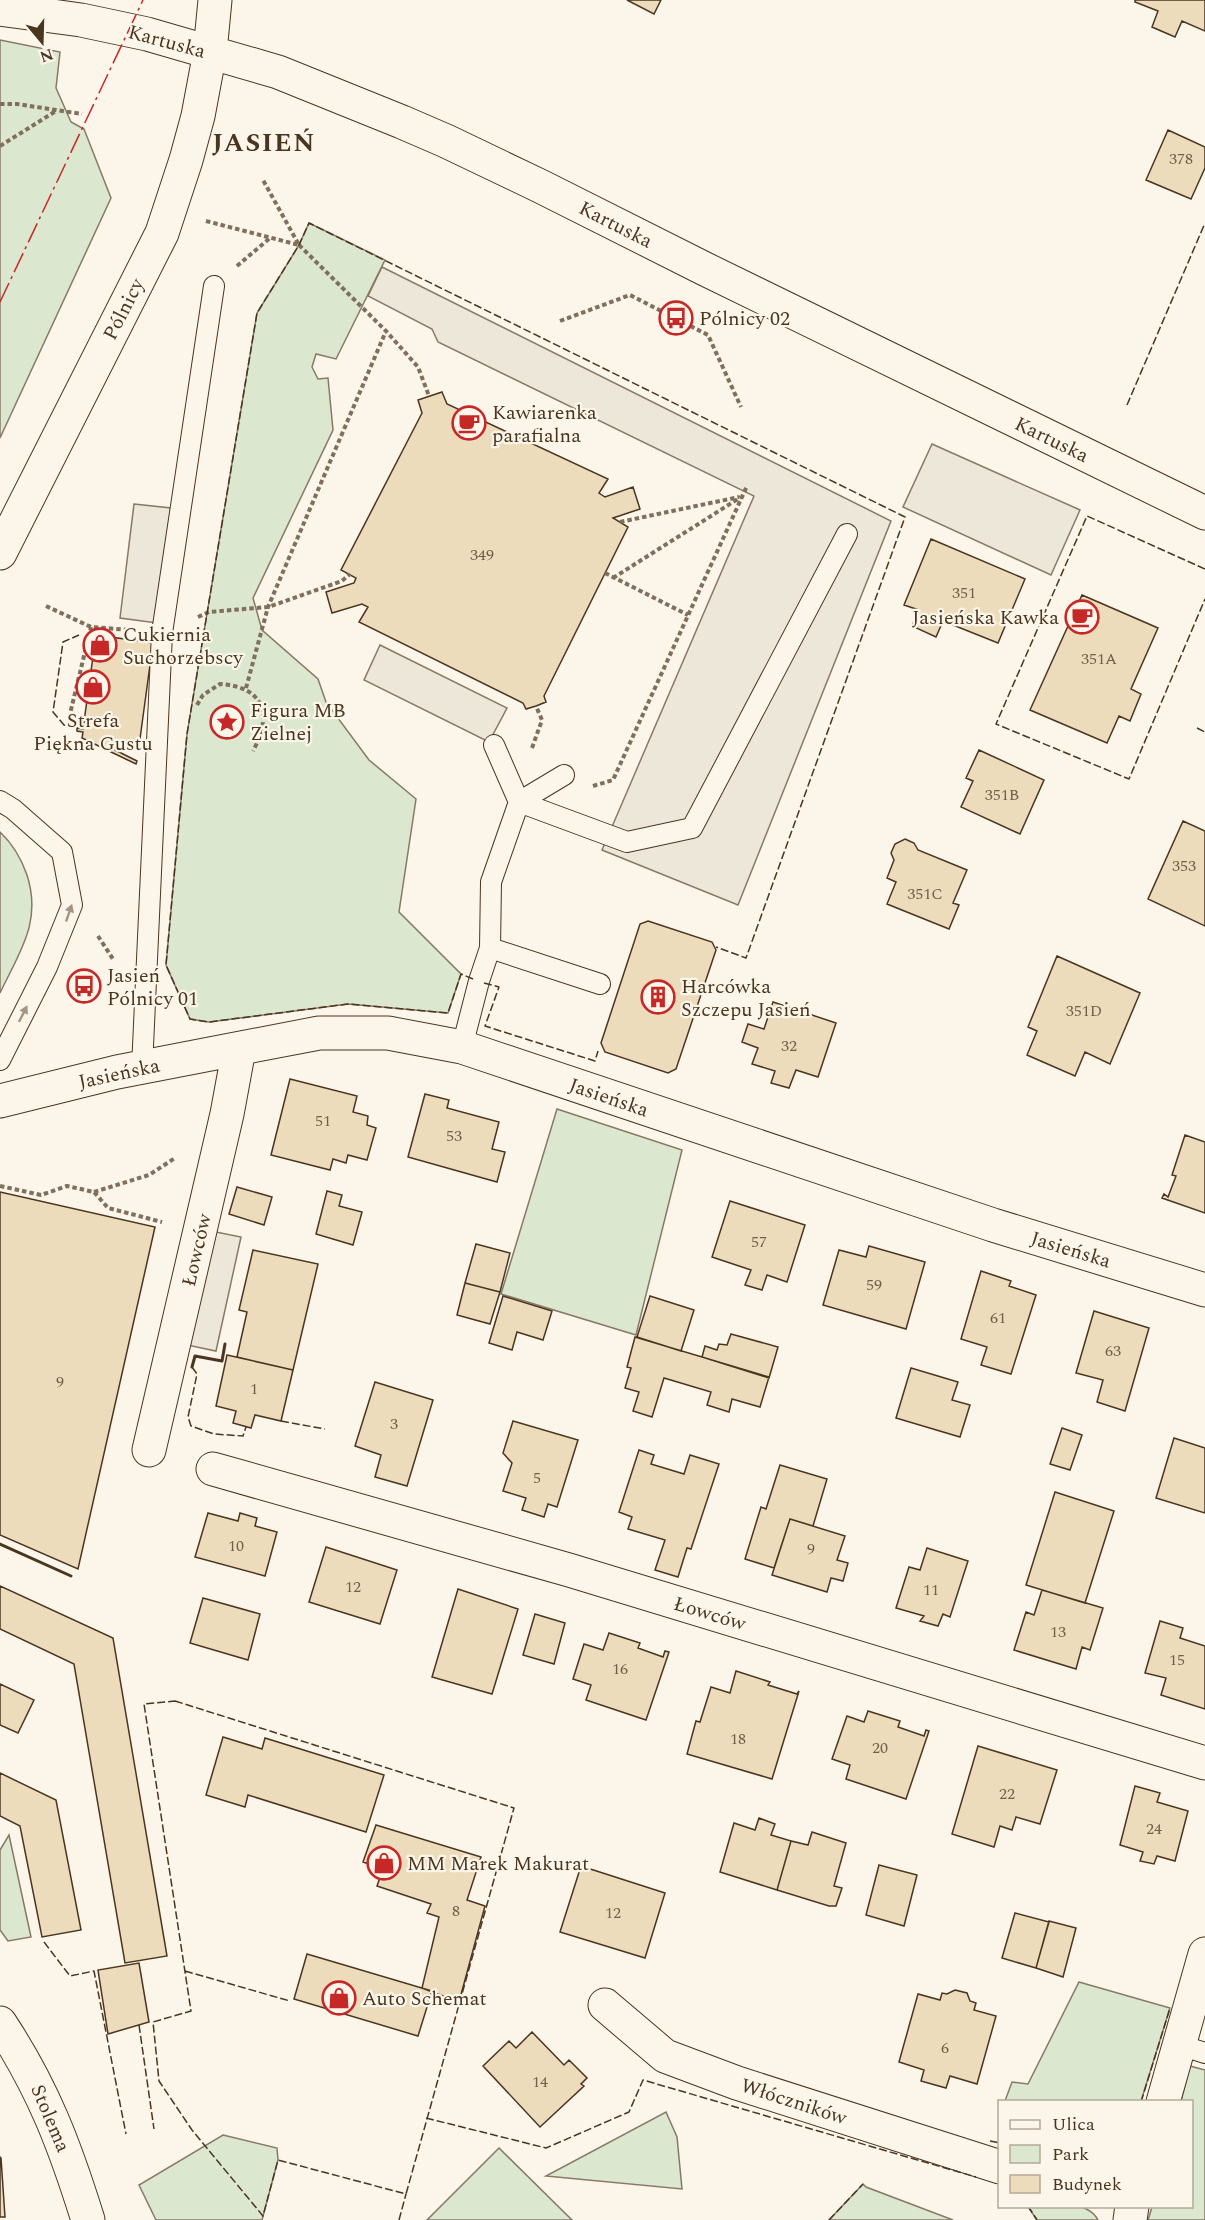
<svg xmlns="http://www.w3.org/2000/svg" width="1205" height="2220" viewBox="0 0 1205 2220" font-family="Spectral,serif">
  <rect width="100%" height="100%" fill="#fbf6e9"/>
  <path fill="#dce7d0" stroke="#887966" stroke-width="1.5" d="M 0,40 L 60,52 L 56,88 L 71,122 L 84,129 L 111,198 L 0,438 Z
    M 309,223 L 385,260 L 336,359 L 316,354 L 312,367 L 318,379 L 328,378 L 333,430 L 253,598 L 262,630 L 318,679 L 326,702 L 369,760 L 416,799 L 399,912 L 461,974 L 448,1013 L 348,1004 L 209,1022 L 190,1019 L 166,965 L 187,734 L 257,313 L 299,245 Z
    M 0,832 C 13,844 21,858 27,875 C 42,922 20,951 0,993 Z
    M 557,1109 L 682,1150 L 636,1335 L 501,1294 Z
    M 9,1835 L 31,1937 L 8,1941 L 0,1930 L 0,1850 Z
    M 1079,1982 L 1170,2008 L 1141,2101 L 1005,2101 L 1012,2082 L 1028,2084 Z
    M 1190,2066 L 1205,2070 L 1205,2220 L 1148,2220 L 1152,2207 L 1192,2206 L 1192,2102 L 1181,2101 Z
    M 666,2112 L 677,2137 L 682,2189 L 546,2176 Z
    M 223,2135 L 277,2148 L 278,2160 L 262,2220 L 156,2220 L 139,2185 Z
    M 499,2148 L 572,2220 L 427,2220 Z
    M 863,2184 L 866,2187 L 953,2220 L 829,2220 Z
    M 1028,2207 C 1049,2206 1087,2198 1098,2220 L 1037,2220 Z"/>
  <path fill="#ede7d9" stroke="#887966" stroke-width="1.5" d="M 382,267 L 891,521 L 738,905 L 602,850 L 754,496 L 438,342 L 432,329 L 368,296 Z
    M 932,444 L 1080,510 L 1051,575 L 903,507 Z
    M 134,504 L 171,508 L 157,623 L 120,618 Z
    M 380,645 L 507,708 L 489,742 L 364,680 Z
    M 211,1231 L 241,1237 L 216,1351 L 187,1345 Z"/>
  <path fill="#ecdcbc" stroke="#4a3520" stroke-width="1.5" d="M 627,0 L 661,0 L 654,14 Z
    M 1135,0 L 1205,0 L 1205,31 L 1182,21 L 1175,37 L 1152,27 L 1158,11 L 1135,2 Z
    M 1168,130 L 1205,147 L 1205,168 L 1191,199 L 1146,180 Z
    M 442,392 L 447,404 L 608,479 L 599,493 L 605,497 L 633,487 L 640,509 L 613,518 L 628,527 L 544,696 L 546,702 L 536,706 L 526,709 L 523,703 L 359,622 L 368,607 L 362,604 L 332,613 L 326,592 L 354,583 L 356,578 L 341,570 L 422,413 L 418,400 Z
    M 931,539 L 1025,579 L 998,643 L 943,621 L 936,637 L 912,626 L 919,610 L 904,605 Z
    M 1082,595 L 1158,628 L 1131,689 L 1141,694 L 1130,721 L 1119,716 L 1107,743 L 1030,710 Z
    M 96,635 L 153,643 L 139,746 L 116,743 L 115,750 L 137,761 L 136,764 L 82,738 L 83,732 L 77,731 L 77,728 L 83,729 Z
    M 979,750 L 1044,780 L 1020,834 L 961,807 L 973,781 L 966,778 Z
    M 1183,821 L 1205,831 L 1205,926 L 1148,899 Z
    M 905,839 L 914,843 L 918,850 L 967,870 L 953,903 L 959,905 L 949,929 L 887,904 L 896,882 L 887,878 L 894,860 L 891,853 L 895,844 Z
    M 648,921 L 712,942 L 716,950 L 676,1069 L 668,1073 L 605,1052 L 601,1043 L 640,924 Z
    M 1057,956 L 1140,993 L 1110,1064 L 1085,1052 L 1075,1076 L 1027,1055 L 1037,1031 L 1028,1027 Z
    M 773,1002 L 836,1023 L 818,1077 L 796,1070 L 789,1088 L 771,1083 L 775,1071 L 752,1064 L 758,1048 L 742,1042 L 748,1024 L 764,1029 Z
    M 290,1079 L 357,1096 L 353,1112 L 368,1116 L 367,1125 L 376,1128 L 367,1160 L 348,1155 L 346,1163 L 333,1159 L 330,1170 L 271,1155 Z
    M 425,1094 L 449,1100 L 447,1108 L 499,1122 L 492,1149 L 505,1152 L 497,1182 L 408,1157 Z
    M 1185,1135 L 1205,1142 L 1205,1213 L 1162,1198 L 1164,1194 L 1168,1197 L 1176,1176 L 1172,1175 Z
    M 237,1187 L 272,1197 L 264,1225 L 229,1214 Z
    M 327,1191 L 342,1195 L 339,1206 L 362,1212 L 353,1245 L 316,1234 Z
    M 0,1192 L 155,1227 L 78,1569 L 0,1535 Z
    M 730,1201 L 805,1225 L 787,1282 L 767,1275 L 762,1290 L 745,1285 L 751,1270 L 712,1257 Z
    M 476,1244 L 510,1253 L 500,1292 L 465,1283 Z
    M 869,1246 L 925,1262 L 906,1329 L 823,1305 L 839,1250 L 866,1257 Z
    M 253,1250 L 318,1264 L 293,1370 L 237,1357 L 247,1312 L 239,1310 Z
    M 981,1271 L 1011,1281 L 1009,1286 L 1036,1295 L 1011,1374 L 981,1365 L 987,1347 L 961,1339 Z
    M 465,1283 L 500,1292 L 490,1324 L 457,1315 Z
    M 503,1296 L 552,1311 L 543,1340 L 517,1332 L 512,1350 L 489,1343 Z
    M 650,1296 L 694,1310 L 681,1351 L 637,1337 Z
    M 1094,1311 L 1149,1328 L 1125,1411 L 1097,1402 L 1103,1380 L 1076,1373 Z
    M 731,1334 L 778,1347 L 769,1378 L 702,1357 L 705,1346 L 717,1350 L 719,1344 L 727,1345 Z
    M 635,1337 L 769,1377 L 760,1407 L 732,1399 L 729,1412 L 707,1405 L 711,1392 L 664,1378 L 652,1417 L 633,1411 L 639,1392 L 625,1388 L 631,1368 L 627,1367 Z
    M 227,1355 L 293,1370 L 281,1421 L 255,1415 L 251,1428 L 233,1423 L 236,1411 L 216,1406 Z
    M 911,1368 L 958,1382 L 952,1400 L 970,1405 L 960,1437 L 896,1418 Z
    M 375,1382 L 433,1400 L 407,1486 L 375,1477 L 381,1455 L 355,1446 Z
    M 513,1421 L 578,1440 L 557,1507 L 548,1504 L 544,1517 L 522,1510 L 526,1498 L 503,1491 L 512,1463 L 503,1453 Z
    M 1062,1428 L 1082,1435 L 1070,1470 L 1050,1464 Z
    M 1174,1438 L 1205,1448 L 1205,1513 L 1156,1498 Z
    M 639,1450 L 654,1455 L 651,1464 L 684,1474 L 690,1455 L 719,1464 L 691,1549 L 687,1548 L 678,1577 L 655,1570 L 665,1540 L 628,1529 L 632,1517 L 619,1512 Z
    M 780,1465 L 827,1479 L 813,1526 L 790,1519 L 774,1568 L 745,1559 L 761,1507 L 766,1509 Z
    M 1055,1492 L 1114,1511 L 1085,1603 L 1026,1585 Z
    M 208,1513 L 238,1521 L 240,1513 L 257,1518 L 255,1526 L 277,1532 L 265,1576 L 195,1557 Z
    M 790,1519 L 845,1536 L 837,1560 L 848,1563 L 843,1581 L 831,1578 L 827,1592 L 772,1575 Z
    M 326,1547 L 397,1570 L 380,1624 L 309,1602 Z
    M 927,1548 L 968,1561 L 950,1617 L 943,1614 L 938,1626 L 920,1621 L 924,1616 L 896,1608 L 909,1567 L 920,1570 Z
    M 0,1586 L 113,1638 L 167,1956 L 125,1963 L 74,1664 L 0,1629 Z
    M 458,1589 L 518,1609 L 492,1694 L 432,1677 Z
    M 1042,1590 L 1103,1608 L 1090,1650 L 1082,1647 L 1076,1669 L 1014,1650 L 1026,1612 L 1034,1615 Z
    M 203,1598 L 260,1614 L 248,1660 L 190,1643 Z
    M 535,1614 L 565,1623 L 554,1664 L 523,1655 Z
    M 1160,1621 L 1183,1628 L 1180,1638 L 1205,1646 L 1205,1709 L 1161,1695 L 1166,1678 L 1145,1673 Z
    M 609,1633 L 640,1643 L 638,1648 L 663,1657 L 665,1651 L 669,1652 L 646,1720 L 586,1700 L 591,1685 L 573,1679 L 584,1644 L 603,1650 Z
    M 736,1671 L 770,1682 L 768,1685 L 797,1694 L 799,1691 L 772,1779 L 687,1754 L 696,1721 L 700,1722 L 711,1687 L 730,1693 Z
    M 0,1684 L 34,1700 L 18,1733 L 0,1725 Z
    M 868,1711 L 900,1721 L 898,1727 L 924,1736 L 926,1730 L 929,1731 L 906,1799 L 846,1779 L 850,1765 L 832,1759 L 847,1716 L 864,1722 Z
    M 223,1737 L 262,1749 L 265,1738 L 384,1775 L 366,1832 L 248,1795 L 245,1807 L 206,1795 Z
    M 978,1746 L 1057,1770 L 1040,1824 L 1016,1817 L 1012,1830 L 1000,1826 L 994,1847 L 952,1834 Z
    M 0,1773 L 56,1800 L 81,1930 L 42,1937 L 20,1826 L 0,1816 Z
    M 1135,1786 L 1160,1793 L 1157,1802 L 1188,1811 L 1175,1861 L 1157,1856 L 1154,1864 L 1140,1861 L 1143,1852 L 1120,1845 Z
    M 759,1818 L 775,1824 L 771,1835 L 791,1841 L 777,1890 L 720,1872 L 734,1823 L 755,1830 Z
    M 376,1825 L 481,1857 L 467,1900 L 485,1906 L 459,2002 L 422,1988 L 439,1917 L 427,1913 L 431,1904 L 377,1886 L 383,1869 L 363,1862 Z
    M 812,1832 L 846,1843 L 834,1886 L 842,1888 L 836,1906 L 829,1906 L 777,1890 L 791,1841 L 808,1845 Z
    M 879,1865 L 917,1875 L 904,1926 L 866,1915 Z
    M 581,1866 L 665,1893 L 645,1958 L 560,1932 Z
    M 1015,1913 L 1049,1922 L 1036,1968 L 1002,1958 Z
    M 1049,1921 L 1076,1928 L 1063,1977 L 1036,1968 Z
    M 307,1954 L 432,1991 L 418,2036 L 294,1999 Z
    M 139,1963 L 149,2022 L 108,2034 L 98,1970 Z
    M 955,1990 L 967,1993 L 970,2001 L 976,2003 L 974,2010 L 996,2016 L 977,2084 L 950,2076 L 946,2088 L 921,2081 L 924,2070 L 899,2062 L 918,1994 L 940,2000 L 942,1993 L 947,1994 Z
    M 532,2032 L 564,2065 L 569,2060 L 587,2078 L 581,2084 L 584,2086 L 540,2127 L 483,2066 L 509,2041 L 516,2048 Z
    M 0,2157 L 1,2158 L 5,2217 L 0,2217 Z"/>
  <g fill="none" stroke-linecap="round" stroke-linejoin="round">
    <g stroke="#4a3520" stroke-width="22">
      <path id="lane" d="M 494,745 L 519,802 L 564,775
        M 0,801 L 13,809 L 62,852 L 72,905 L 47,967 L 0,1060
        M 490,948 L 600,984
        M 462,1047 L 479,981 L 490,948 L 491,882 L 519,802 L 627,842 L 692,828 L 847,534
        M 142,1068 L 162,633 L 214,286
        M 1180,2045 L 1205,2053"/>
    </g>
    <g stroke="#4a3520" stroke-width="35">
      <path id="street" d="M 0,553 L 162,233 L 186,160 L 198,116 L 210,52
        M 0,1101 L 117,1072 L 319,1033 L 388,1033 L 462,1047 L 993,1225 L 1205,1290
        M 149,1450 L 227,1114 L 239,1049
        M 213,1469 L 569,1570 L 1205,1763
        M 605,2005 L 665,2056 L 737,2083 L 1000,2167
        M 0,2023 C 43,2088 65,2146 88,2220
        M 1163,2102 L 1205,1954
        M 1130,2220 L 1132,2206"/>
    </g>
    <g stroke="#4a3520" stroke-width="35">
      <path id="secondary" d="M 0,9 L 81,20 L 147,34 L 278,72 L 402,122 L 446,141 L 540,186 L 703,268 L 1205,513
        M 210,52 L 215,0"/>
    </g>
    <path stroke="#7f6f5c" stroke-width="4" stroke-dasharray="4.5 3" stroke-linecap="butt" d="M 0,104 L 17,104 L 82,114
      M 0,146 L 56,111
      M 206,221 L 299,245 L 263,180
      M 299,245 L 386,331 L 418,367 L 429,396
      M 237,266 L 270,238
      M 560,321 L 630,295 L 708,335 L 741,407
      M 620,522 L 739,497
      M 605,573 L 688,615
      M 613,578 L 741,497
      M 46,606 L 91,627 L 131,630
      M 198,617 L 209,612 L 268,607 L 342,581 L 350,574
      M 246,688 L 268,607 L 386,331
      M 197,705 L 203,695 L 220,684 C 264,687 273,714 253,751
      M 69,718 L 91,627
      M 532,748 L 542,720 L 536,706
      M 593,786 L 613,780 L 747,486
      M 98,936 L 113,959
      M 0,1186 L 41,1195 L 67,1186 L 94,1192 L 108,1208 L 162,1222
      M 94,1192 L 149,1175 L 175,1158"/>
    <use href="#lane" stroke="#fbf6e9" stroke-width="20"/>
    <use href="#street" stroke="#fbf6e9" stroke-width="33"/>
    <use href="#secondary" stroke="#fbf6e9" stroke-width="33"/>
    <path stroke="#4a3520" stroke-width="1.5" stroke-dasharray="8 3" stroke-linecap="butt" d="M 1127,405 L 1205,223
      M 1205,569 L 1087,516 L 996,724 L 1129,779 L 1205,599
      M 76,727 L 64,725 L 53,712 L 63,642 L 79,635
      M 1197,728 L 1205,732
      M 473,979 L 461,974 L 448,1013 L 348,1004 L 209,1022 L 190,1019 L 166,965 L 187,734 L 257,313 L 299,245 L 309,223 L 905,517 L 746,958 L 716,947
      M 484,983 L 499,987 L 485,1026 L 595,1061 L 598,1051
      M 192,1367 L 197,1374 L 188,1417 L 191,1426 L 214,1434 L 243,1436 L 246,1427
      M 281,1421 L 325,1429
      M 175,1701 L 514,1808 L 406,2194 L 278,2160 L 263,2216 L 192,2130 L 159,2081 L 153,2022 L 191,2011 L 144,1704 Z
      M 44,1942 L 70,1976 L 94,1971 L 126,2134
      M 185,1971 L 290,2001
      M 139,2025 L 154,2129
      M 1141,2102 L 1170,2008
      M 426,2118 L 546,2148 L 629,2112 L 643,2080 L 976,2177
      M 990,2141 L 1000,2143
      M 1028,2206 L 1037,2220
      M 399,2220 L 406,2194
      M 829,2220 L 863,2184"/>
    <path stroke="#4a3520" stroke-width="3" d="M 192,1367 L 195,1356 L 222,1361 L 225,1344
      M 0,1544 L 71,1576"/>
    <path stroke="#c62828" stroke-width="1.5" stroke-dasharray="21 4.5 3 4.5" stroke-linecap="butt" d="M 0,302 L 143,0"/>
  </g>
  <defs><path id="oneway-solid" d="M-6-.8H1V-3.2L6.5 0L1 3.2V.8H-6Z" transform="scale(1.5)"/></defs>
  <g fill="#a29684">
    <use href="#oneway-solid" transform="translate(69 913) rotate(-71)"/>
    <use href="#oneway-solid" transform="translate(23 1014) rotate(-63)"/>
  </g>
  <defs>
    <g id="bus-ring" transform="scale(1.725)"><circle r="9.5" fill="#fbf6e9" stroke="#c62828" stroke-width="1.5"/><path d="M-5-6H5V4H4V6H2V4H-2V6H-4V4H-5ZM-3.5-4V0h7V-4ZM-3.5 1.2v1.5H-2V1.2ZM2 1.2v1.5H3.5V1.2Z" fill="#c62828"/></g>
    <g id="cafe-ring" transform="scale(1.725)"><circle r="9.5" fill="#fbf6e9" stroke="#c62828" stroke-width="1.5"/><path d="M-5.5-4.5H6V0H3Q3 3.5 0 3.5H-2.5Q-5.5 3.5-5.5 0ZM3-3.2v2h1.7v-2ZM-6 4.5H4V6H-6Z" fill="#c62828"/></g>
    <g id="shop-ring" transform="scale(1.725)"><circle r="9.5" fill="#fbf6e9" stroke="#c62828" stroke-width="1.5"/><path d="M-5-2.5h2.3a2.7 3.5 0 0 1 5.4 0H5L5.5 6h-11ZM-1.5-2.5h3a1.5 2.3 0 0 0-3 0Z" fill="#c62828"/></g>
    <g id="sight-ring" transform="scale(1.725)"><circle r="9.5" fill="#fbf6e9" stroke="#c62828" stroke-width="1.5"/><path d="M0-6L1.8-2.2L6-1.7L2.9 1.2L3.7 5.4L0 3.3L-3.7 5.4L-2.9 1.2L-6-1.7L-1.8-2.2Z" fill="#c62828"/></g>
    <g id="building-ring" transform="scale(1.725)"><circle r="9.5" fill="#fbf6e9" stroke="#c62828" stroke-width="1.5"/><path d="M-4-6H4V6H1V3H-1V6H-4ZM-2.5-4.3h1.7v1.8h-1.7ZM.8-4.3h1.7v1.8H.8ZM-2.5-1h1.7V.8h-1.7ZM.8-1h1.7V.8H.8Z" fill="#c62828"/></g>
  </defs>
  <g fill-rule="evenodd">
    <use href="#bus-ring" x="676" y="318"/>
    <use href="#cafe-ring" x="469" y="423"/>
    <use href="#cafe-ring" x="1082" y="617"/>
    <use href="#shop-ring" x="100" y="645"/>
    <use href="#shop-ring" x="93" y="687"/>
    <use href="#sight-ring" x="227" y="722"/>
    <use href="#bus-ring" x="84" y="986"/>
    <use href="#building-ring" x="658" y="997"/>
    <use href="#shop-ring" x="384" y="1863"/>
    <use href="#shop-ring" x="339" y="1998"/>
  </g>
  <g text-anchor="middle" stroke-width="4.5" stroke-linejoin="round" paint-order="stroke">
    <g font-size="16" fill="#725f47">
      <text x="1181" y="164">378</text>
      <text x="482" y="560">349</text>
      <text x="964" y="598">351</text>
      <text x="1099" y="664">351A</text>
      <text x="1002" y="800">351B</text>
      <text x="1184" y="871">353</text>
      <text x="925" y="899">351C</text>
      <text x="1084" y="1016">351D</text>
      <text x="789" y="1051">32</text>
      <text x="323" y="1126">51</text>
      <text x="454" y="1141">53</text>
      <text x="759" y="1247">57</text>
      <text x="874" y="1290">59</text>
      <text x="998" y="1323">61</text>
      <text x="1113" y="1356">63</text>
      <text x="60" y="1387">9</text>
      <text x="254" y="1394">1</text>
      <text x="394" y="1429">3</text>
      <text x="537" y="1483">5</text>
      <text x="236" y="1551">10</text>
      <text x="811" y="1554">9</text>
      <text x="353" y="1592">12</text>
      <text x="931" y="1595">11</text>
      <text x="1058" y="1637">13</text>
      <text x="1177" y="1665">15</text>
      <text x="620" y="1674">16</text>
      <text x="738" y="1744">18</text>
      <text x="880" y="1753">20</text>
      <text x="1007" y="1799">22</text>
      <text x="1154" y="1834">24</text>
      <text x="456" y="1916">8</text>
      <text x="613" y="1918">12</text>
      <text x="945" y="2053">6</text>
      <text x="540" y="2087">14</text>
    </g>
    <g font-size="20" fill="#4a3520" stroke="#fbf6e9">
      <text transform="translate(167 41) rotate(15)" y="7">Kartuska</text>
      <text transform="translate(616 224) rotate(27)" y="7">Kartuska</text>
      <text transform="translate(123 309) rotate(-63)" y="7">Pólnicy</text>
      <text transform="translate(1052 439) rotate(26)" y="7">Kartuska</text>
      <text transform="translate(119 1073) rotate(-12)" y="7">Jasieńska</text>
      <text transform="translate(609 1097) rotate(19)" y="7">Jasieńska</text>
      <text transform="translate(1071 1249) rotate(17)" y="7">Jasieńska</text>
      <text transform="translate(196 1250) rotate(-77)" y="7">Łowców</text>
      <text transform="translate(710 1613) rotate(17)" y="7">Łowców</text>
      <text transform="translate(794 2101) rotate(18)" y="7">Włóczników</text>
      <text transform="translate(51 2118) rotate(67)" y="7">Stolema</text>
    </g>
    <g font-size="20" fill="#4a3520" stroke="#fbf6e9" text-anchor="start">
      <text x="699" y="325">Pólnicy 02</text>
      <text x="492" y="419">Kawiarenka<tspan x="492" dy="23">parafialna</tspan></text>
      <text x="1059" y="624" text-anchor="end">Jasieńska Kawka</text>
      <text x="123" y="641">Cukiernia<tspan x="123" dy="23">Suchorzebscy</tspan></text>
      <text x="250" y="717">Figura MB<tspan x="250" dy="23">Zielnej</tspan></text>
      <text x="93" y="727" text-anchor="middle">Strefa<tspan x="93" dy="23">Piękna Gustu</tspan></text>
      <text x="107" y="982">Jasień<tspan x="107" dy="23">Pólnicy 01</tspan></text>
      <text x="681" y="993">Harcówka<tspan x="681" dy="23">Szczepu Jasień</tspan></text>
      <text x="407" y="1870">MM Marek Makurat</text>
      <text x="362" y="2005">Auto Schemat</text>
    </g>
    <g font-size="26" font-weight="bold" letter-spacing="1.5" fill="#4a3520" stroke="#fbf6e9">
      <text x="264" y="151">JASIEŃ</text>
    </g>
  </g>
  <rect x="998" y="2100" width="195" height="108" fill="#fbf6e9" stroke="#b4a999" stroke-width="1.5"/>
  <rect x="1010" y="2120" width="30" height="9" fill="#fbf6e9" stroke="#b4a999" stroke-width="1.5"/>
  <text x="1052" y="2130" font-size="18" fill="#4a3520">Ulica</text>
  <rect x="1010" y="2145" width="30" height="18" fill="#dce7d0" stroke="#b4a999" stroke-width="1.5"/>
  <text x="1052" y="2160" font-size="18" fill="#4a3520">Park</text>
  <rect x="1010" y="2175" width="30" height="18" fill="#ecdcbc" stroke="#b4a999" stroke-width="1.5"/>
  <text x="1052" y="2190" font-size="18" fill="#4a3520">Budynek</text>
  <g transform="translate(42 42) rotate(161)" stroke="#fbf6e9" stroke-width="4.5" paint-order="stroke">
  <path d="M0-4.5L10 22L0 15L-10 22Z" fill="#4a3520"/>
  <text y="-9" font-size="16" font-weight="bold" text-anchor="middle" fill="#4a3520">N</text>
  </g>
</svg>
